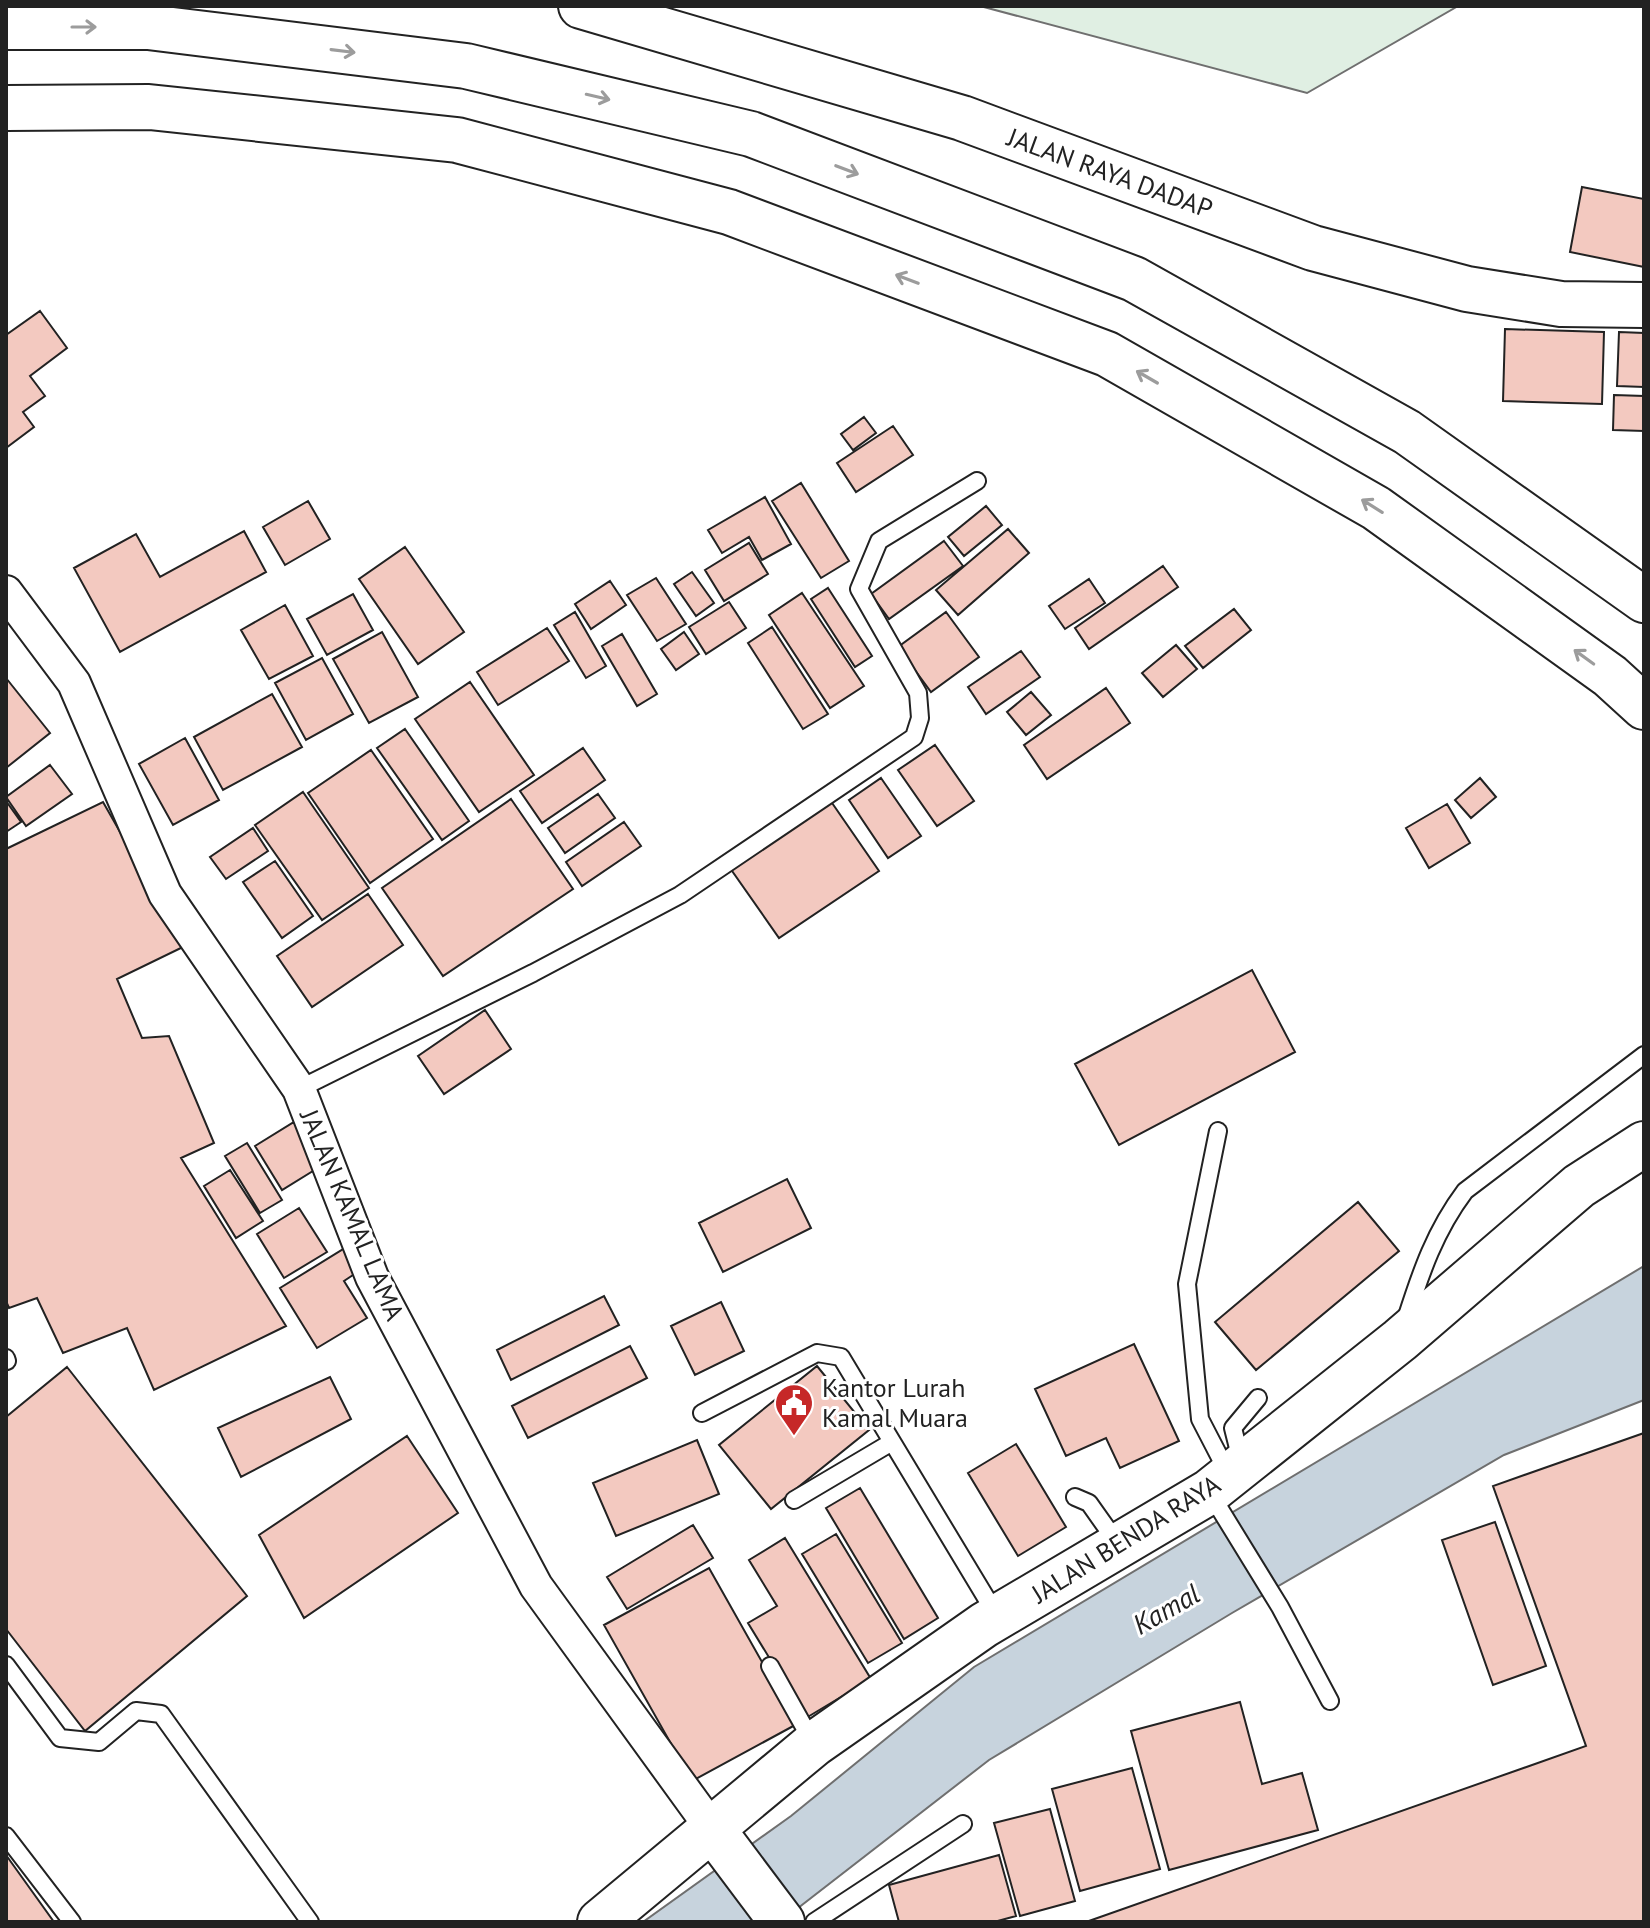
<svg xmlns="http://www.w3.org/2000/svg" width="1650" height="1928" viewBox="0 0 1650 1928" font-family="'PT Sans',sans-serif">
  <rect width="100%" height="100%" fill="#fff"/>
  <path fill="#e0efe3" stroke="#6f6f6f" stroke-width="2" d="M 980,6 L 1458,6 L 1307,93 Z"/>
  <path fill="#c7d3dd" stroke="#6f6f6f" stroke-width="2" d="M 1644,1266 L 1644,1400 L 1504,1455 L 1232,1613 L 989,1760 L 780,1922 L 643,1922 L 791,1816 L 974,1667 Z"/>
  <path fill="#f3c9c0" stroke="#222" stroke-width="2" d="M 1582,187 L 1644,199 L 1644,267 L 1570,252 Z
    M 40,311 L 67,348 L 30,376 L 45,396 L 23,412 L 34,427 L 6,448 L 6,335 Z
    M 1505,329 L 1604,332 L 1602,404 L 1503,401 Z
    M 1619,332 L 1644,333 L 1644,387 L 1617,386 Z
    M 1614,395 L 1644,396 L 1644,431 L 1613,430 Z
    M 864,417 L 876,433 L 853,450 L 841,434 Z
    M 893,426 L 913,455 L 856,492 L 837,463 Z
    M 801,483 L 849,561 L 821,578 L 772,501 Z
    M 765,497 L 791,544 L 762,560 L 749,537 L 722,553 L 708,530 Z
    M 308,501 L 330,539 L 285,565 L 263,527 Z
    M 986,506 L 1002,525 L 964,556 L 948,537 Z
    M 1008,529 L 1029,553 L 958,615 L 936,590 Z
    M 244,531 L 266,572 L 120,652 L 74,568 L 136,534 L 160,577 Z
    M 944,541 L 963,566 L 889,619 L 871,594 Z
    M 749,543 L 768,574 L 724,601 L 705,570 Z
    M 405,547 L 464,632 L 418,664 L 359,579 Z
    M 1163,566 L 1178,587 L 1089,649 L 1075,628 Z
    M 692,572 L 714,603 L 696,616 L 674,584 Z
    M 656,578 L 686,624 L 657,641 L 627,595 Z
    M 1089,579 L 1105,603 L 1065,629 L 1049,606 Z
    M 610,581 L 626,605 L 591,629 L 575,604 Z
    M 828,588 L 872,656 L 855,667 L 811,599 Z
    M 802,593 L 864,686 L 830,708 L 769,615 Z
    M 353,594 L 373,630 L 327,655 L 307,619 Z
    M 729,602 L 746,628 L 706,654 L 689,627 Z
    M 285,605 L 313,656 L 269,679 L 241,630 Z
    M 1234,609 L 1251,630 L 1203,668 L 1185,646 Z
    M 575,612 L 606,666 L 586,678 L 554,625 Z
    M 946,612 L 979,657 L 931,692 L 898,647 Z
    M 772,627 L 828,714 L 803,729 L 748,643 Z
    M 547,628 L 569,661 L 498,705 L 477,672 Z
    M 382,632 L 418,697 L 369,723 L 333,659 Z
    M 684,632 L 699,654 L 676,670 L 661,649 Z
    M 622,634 L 657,694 L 637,706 L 602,646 Z
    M 1176,645 L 1197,669 L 1163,697 L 1142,673 Z
    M 1021,651 L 1040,677 L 986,714 L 968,687 Z
    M 322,658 L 353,714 L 306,740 L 275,683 Z
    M 6,678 L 50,733 L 6,768 Z
    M 470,682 L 534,775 L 479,812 L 415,719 Z
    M 1106,688 L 1130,723 L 1047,779 L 1024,745 Z
    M 1031,692 L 1051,715 L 1026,735 L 1007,712 Z
    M 272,694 L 302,747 L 223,790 L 194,737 Z
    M 405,729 L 469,821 L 442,840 L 377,748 Z
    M 185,738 L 219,800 L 173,825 L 139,764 Z
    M 935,745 L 974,801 L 937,826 L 898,770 Z
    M 583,748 L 605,780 L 542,823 L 520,791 Z
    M 371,750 L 433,839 L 370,883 L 308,793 Z
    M 50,765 L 72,794 L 26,826 L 6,797 Z
    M 881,778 L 921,836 L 888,858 L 849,800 Z
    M 1480,778 L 1496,797 L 1471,818 L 1455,800 Z
    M 303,792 L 369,888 L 322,920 L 255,825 Z
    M 598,794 L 615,818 L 565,853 L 548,828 Z
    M 511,799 L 573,889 L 443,976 L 382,888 Z
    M 830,800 L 879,871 L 779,938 L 730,868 Z
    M 6,801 L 21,822 L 6,832 Z
    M 103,802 L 185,946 L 117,979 L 142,1038 L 169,1036 L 214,1143 L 181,1158 L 286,1326 L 154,1390 L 127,1328 L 63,1353 L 37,1298 L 9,1308 L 6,1301 L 6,849 Z
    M 1447,804 L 1470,843 L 1429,868 L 1406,828 Z
    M 624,822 L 641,846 L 582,886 L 566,862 Z
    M 253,828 L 268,851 L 226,879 L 210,857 Z
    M 275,861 L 313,916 L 282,938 L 243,882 Z
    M 368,894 L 403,945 L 312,1007 L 277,956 Z
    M 1252,970 L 1295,1052 L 1119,1145 L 1075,1064 Z
    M 485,1010 L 511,1049 L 444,1094 L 418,1056 Z
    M 294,1122 L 321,1166 L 282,1190 L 255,1146 Z
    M 247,1143 L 282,1200 L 260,1213 L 225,1156 Z
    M 230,1170 L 263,1221 L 236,1238 L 204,1186 Z
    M 787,1179 L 811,1228 L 723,1272 L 699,1223 Z
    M 1358,1202 L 1399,1251 L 1256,1370 L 1215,1322 Z
    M 299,1208 L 327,1252 L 284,1278 L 257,1234 Z
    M 345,1248 L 359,1271 L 344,1281 L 367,1318 L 317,1348 L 280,1288 Z
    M 604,1296 L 619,1325 L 511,1380 L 497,1350 Z
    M 721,1302 L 744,1351 L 695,1375 L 671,1326 Z
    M 1134,1344 L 1179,1441 L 1120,1468 L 1106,1438 L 1066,1456 L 1035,1389 Z
    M 630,1346 L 647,1378 L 528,1438 L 512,1406 Z
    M 817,1366 L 869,1430 L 771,1509 L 719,1445 Z
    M 67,1367 L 247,1596 L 85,1731 L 6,1629 L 6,1417 Z
    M 330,1377 L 351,1419 L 241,1477 L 218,1428 Z
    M 1644,1433 L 1644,1922 L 1086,1922 L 1586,1746 L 1493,1486 Z
    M 407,1436 L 458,1513 L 304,1618 L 259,1535 Z
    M 697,1440 L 719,1494 L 616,1536 L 593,1483 Z
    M 1016,1444 L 1066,1527 L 1018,1556 L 968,1473 Z
    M 860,1488 L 938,1618 L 904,1639 L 826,1508 Z
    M 1495,1522 L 1546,1666 L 1493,1685 L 1442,1540 Z
    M 693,1525 L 713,1558 L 627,1609 L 607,1577 Z
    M 836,1534 L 902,1643 L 868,1663 L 802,1554 Z
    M 785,1538 L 871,1679 L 806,1718 L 748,1623 L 777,1606 L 749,1560 Z
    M 709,1568 L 797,1724 L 692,1781 L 604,1625 Z
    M 1240,1702 L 1262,1784 L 1302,1773 L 1318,1830 L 1169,1870 L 1131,1731 Z
    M 1132,1768 L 1160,1869 L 1080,1891 L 1052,1789 Z
    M 1050,1809 L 1075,1901 L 1020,1916 L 994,1823 Z
    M 6,1855 L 54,1922 L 6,1922 Z
    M 999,1855 L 1016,1916 L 994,1922 L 899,1922 L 889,1885 Z"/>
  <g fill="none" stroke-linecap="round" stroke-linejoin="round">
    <g stroke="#222" stroke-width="20">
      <path id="service" d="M 299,1089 L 533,973 L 680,895 L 914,737 L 920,718 L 918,693 L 859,589 L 879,541 L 977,481
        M 1218,1131 L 1187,1284 L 1200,1419 L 1229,1475
        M 1406,1319 C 1421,1272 1435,1231 1465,1191 L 1644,1055
        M 6,1358 L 7,1361
        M 702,1413 L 817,1353 L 841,1357 L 997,1616
        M 1242,1464 L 1233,1428 L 1258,1398
        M 1210,1493 L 1280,1607 L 1330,1701
        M 1075,1497 L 1089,1503 L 1118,1544
        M 794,1500 L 892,1442
        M 6,1665 L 60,1738 L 99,1742 L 136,1711 L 161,1714 L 310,1922
        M 770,1666 L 812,1741
        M 6,1836 L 72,1922
        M 814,1922 L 963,1824"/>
    </g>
    <g stroke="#222" stroke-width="36">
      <path id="minor" d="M 6,592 L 74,683 L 165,894 L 299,1089 L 372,1277 L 536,1586 L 713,1830"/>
    </g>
    <g stroke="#222" stroke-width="48">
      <path id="secondary" d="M 581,6 L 962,118 L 1313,248 L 1467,289 L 1561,304 L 1644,305
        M 713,1830 L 782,1922
        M 600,1922 L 814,1744 L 984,1625 L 1209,1492 L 1400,1340 L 1579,1186 L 1644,1144"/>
    </g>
    <g stroke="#222" stroke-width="48">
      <path id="motorway" d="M 6,27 L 148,27 L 466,66 L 751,134 L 1134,279 L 1407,432 L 1644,600
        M 6,108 L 149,107 L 457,140 L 729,212 L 1107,354 L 1376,508 L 1610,676 L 1644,707"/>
    </g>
    <use href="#service" stroke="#fff" stroke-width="16"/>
    <use href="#minor" stroke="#fff" stroke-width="32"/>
    <use href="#secondary" stroke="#fff" stroke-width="44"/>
    <use href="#motorway" stroke="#fff" stroke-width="44"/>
  </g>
  <defs><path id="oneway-shaft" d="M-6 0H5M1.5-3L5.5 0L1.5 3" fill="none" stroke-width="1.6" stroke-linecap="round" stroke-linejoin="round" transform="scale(2)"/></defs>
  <g stroke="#9c9c9c">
    <use href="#oneway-shaft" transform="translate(84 27)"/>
    <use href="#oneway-shaft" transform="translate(343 51) rotate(7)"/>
    <use href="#oneway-shaft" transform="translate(598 97) rotate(13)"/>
    <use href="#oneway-shaft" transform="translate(847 170) rotate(21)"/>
    <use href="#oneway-shaft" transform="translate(907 279) rotate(-159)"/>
    <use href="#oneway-shaft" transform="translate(1147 377) rotate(-150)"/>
    <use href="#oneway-shaft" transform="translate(1372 506) rotate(-148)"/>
    <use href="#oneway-shaft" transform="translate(1584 657) rotate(-144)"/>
  </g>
  <defs>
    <g id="civic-pin" transform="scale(2)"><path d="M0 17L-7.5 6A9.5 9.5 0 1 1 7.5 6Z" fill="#c62828" stroke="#fff"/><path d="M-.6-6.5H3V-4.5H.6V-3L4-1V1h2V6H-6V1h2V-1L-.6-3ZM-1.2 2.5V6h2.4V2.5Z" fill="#fff"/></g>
  </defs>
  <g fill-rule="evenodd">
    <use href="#civic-pin" x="794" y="1403"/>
  </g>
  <g text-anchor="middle" stroke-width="6" stroke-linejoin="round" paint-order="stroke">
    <g font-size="26" fill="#222" stroke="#fff">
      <text transform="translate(1110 173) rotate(20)" y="9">JALAN RAYA DADAP</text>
      <text transform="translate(352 1215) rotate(67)" y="9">JALAN KAMAL LAMA</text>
      <text transform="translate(1126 1539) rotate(-32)" y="9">JALAN BENDA RAYA</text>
    </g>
    <g font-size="26" fill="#222" stroke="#fff" text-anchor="start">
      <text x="822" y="1397">Kantor Lurah<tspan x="822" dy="30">Kamal Muara</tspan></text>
    </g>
    <g font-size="28" font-style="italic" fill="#222" stroke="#fff">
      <text transform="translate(1166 1609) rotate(-30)" y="10">Kamal</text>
    </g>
  </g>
  <rect width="1650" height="1928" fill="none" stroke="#222222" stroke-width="16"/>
</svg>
